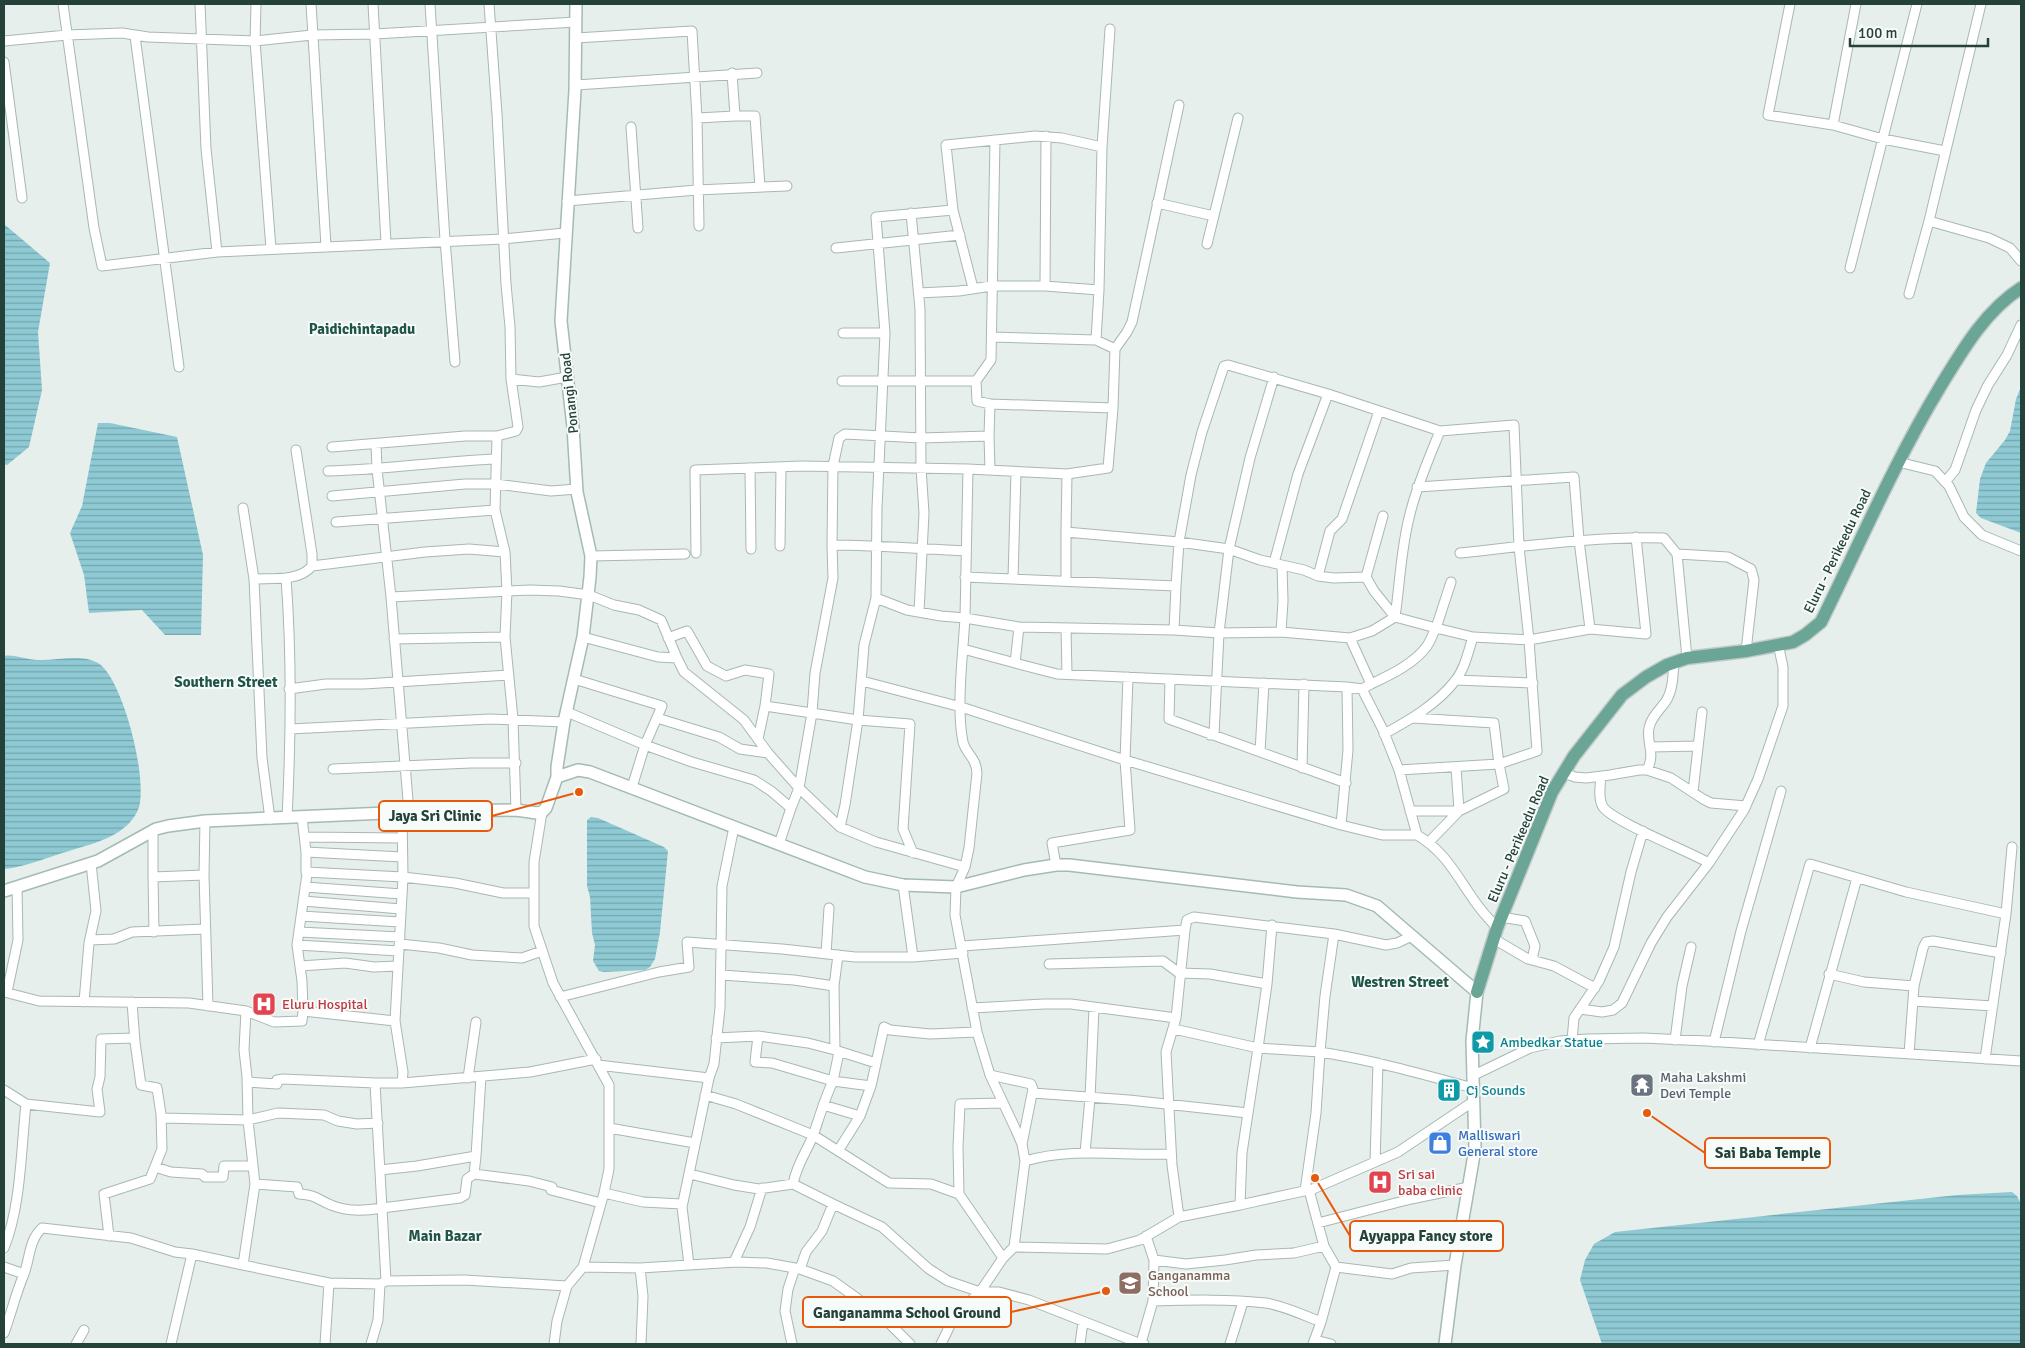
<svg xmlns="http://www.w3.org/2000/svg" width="2025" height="1348" viewBox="0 0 2025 1348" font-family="Signika,sans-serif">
  <defs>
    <pattern id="water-rules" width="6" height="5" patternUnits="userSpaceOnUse" patternTransform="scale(1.25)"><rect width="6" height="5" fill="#8ec9d4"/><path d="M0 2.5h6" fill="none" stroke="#74a5ad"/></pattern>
  </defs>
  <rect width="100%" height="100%" fill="#e6efeb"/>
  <path fill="url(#water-rules)" d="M 4,224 L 50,263 L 38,332 L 42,390 L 29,447 L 7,465 L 4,464 Z
    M 2021,387 L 2021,533 L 1981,518 L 1976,513 L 1980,479 L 1986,463 L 2005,440 L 2010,431 L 2016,399 Z
    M 98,423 L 110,423 L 177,437 L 203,555 L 201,635 L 165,635 L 142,610 L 89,613 L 84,575 L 70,533 L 82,506 Z
    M 4,656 C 14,654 27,660 38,660 C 56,661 81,653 98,663 C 123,677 151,788 137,812 C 124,838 90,844 66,852 C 45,858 26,867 4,869 Z
    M 591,817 L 598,818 L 664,847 L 668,851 L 660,932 L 655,959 L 650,967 L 645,970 L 604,972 L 599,971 L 593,961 L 595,945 L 592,933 L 590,897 L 587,886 L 587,820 Z
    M 2012,1192 L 2017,1196 L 2021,1204 L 2021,1344 L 1602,1344 L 1580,1280 L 1585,1260 L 1594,1244 L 1615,1232 L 1957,1195 Z"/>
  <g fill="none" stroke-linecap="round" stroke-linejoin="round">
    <g stroke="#a8b8b2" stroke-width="11">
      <path id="street" d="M 63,4 L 94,228 L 102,266 L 217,252 L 503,239 L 565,233
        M 200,4 L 206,149 L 217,252
        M 256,4 L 255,41 L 271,249
        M 311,4 L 326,246
        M 373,4 L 386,243
        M 430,4 L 445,240 L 455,362
        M 489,4 L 497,114 L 506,284 L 510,327 L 511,379
        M 1790,4 L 1768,115 L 1833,125 L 1883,139 L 1945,151
        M 135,36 L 179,367
        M 576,38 L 692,31 L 697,118 L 699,226
        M 4,41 L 67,35 L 122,33 L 148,37 L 255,41 L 312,35 L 375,34 L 576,22
        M 4,62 L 22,198
        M 576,85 L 757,73
        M 735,116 L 755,116 L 760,187
        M 697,118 L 735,116 L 732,73
        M 1833,125 L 1856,4
        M 631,127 L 638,228
        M 1102,147 L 1110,29
        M 567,201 L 697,190 L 787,186
        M 1157,203 L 1214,216
        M 911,213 L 920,309 L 921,468 L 924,513 L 919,612
        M 1929,221 L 1989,238 L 2010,248 L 2021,261
        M 1207,244 L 1238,118
        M 836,248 L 960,235
        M 1850,268 L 1917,4
        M 1045,286 L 1046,136
        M 973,288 L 953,210 L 946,145 L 1035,136 L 1062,138 L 1102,147 L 1099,290 L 1096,340 L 1115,349 L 1113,408
        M 919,293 L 959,291 L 991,286 L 1045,286 L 1099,290
        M 1909,294 L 1929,221 L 1981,4
        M 843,333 L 885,333
        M 992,337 L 1096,340
        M 1115,349 L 1127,332 L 1132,322 L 1179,105
        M 842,381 L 976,381 L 977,401 L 990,404 L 989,436
        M 976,381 L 991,360 L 995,140
        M 990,404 L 1113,408 L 1108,468 L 1067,474
        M 497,436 L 516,431 L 518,427 L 511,379 L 539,382 L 567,377
        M 376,444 L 377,469 L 391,597 L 409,812
        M 332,447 L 465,436 L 497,436 L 495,510 L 505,552 L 507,591 L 505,637 L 513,719 L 516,810
        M 1898,462 L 1935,471 L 1949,486 L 1964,517 L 1982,535 L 2021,551
        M 750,468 L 751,549
        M 968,469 L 1067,474 L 1066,532
        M 328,471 C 385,470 440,461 496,459
        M 1945,482 L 1955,470 L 1976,410 L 1988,385 L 2007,355 L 2021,325
        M 1417,487 L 1574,477 L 1579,540 L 1590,629
        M 332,496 L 465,484 L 496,484 L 551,491 L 577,489
        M 243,508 L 254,579
        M 336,522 L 495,510
        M 832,545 L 833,578 L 815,673 L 812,713 L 858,720 L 845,805 L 840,827
        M 780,546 L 781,467
        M 966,551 C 921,549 877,545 832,545 L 833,466 L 839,438 L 845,434 L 921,438 L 989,436 L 990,470
        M 696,553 L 695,470 L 802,466 L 968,469 L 965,618 L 941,616 L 907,610 L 876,598
        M 1460,553 C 1528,546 1596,536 1664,538 L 1677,554 L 1687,658
        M 1677,554 L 1728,557 L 1751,569 L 1754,580 L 1746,651
        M 591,556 L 685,554
        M 1274,563 L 1298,474 L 1328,394
        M 1282,565 L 1304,570 L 1318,576 L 1334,578 L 1366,577
        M 312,566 L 425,552 L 469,549 L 505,552
        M 1318,576 L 1330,531 L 1342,519 L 1379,411
        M 965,577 L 1176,586 L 1174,630
        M 286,578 C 292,657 291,738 287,818
        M 1013,579 L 1016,472
        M 1066,581 L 1066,532 L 1179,542 L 1176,586
        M 391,597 L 530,590 L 559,591 L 589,595 L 614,605 L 639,610 L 661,620 L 677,658 L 658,657 L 583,637
        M 1066,629 L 1067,674
        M 1281,632 L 1283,601 L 1282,565 L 1260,560 L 1229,549 L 1179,542 L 1191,475 L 1202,432 L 1224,366 L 1228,365 L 1328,394 L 1440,431
        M 668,638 L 687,631 L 707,666 L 726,676 L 745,670 L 769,674 L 765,706 L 812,713 L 799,788 L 840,827 L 876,842 L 965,867
        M 394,639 L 505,637
        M 963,649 L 1015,663 L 1019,627
        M 677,658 L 684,672 L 744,720 L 768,753
        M 1015,663 L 1057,674 L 1347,687 L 1362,689 L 1371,684 L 1350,638
        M 1128,677 L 1125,760 L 1341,825 L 1348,750 L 1347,687
        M 574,679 L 662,706 L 645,745 L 692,762 L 754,780 L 771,791 L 791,808 L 799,788 L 768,753 L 740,749 L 719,737 L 657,718
        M 1170,679 L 1169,719 L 1346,783
        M 1456,680 L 1533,683
        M 862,681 L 961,707 L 1125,760 L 1130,830 L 1052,843 L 1056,865
        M 1371,684 C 1390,675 1414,664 1427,646 C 1431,640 1433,633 1436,628 L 1395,617 L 1374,591 L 1366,577 L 1383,516
        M 289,689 L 326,684 L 364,684 L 509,675
        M 567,712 L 645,745 L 632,787
        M 1413,718 L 1494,723 L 1499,764 L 1537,751 L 1529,640 L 1473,637
        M 290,729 L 490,719 L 564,722
        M 1384,734 C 1410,720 1437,704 1455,681 C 1465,669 1468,652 1473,637 L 1436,628 L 1451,582
        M 1210,735 L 1214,735 L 1219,633 L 1281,632 L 1350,638 L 1372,631 L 1395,617 C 1400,583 1401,547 1410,514 C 1417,485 1429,458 1440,431 L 1514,425 L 1519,547 L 1529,640 L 1590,629 L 1646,634 L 1636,537
        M 758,739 L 765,706
        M 1651,747 L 1698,746
        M 1260,752 L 1264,683
        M 1302,768 L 1304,684
        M 333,769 L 471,763 L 516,763
        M 1399,770 L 1499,764 L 1504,789 L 1459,811 L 1429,842
        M 1647,770 C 1656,753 1646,743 1649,728 C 1651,717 1660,710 1666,701 C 1673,690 1673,675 1674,662
        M 1563,773 L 1575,777 L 1586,778 L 1610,775 L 1639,770 L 1647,770 L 1671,778 L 1703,799 L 1711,803 L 1746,806
        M 1601,777 C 1600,786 1598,799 1603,807 C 1614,822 1688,851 1709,863
        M 1693,792 L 1702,712
        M 1410,811 L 1459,811 L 1456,767
        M 542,812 L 534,862 L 534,926 L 553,983 L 609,1085 L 609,1169 L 604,1193 L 583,1267 L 567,1286
        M 302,817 L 306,852 L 402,857
        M 270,819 L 262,758 L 254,579 C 272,578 299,582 312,566 L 312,554 L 296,450
        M 205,821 L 204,875 L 208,1006
        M 1341,825 L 1382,835 L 1417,835 L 1399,770 L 1383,730 L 1362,689
        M 153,830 L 153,877 L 204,875
        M 1417,835 C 1448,853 1459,881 1479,907 C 1485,915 1491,921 1497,928
        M 305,837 L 402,838
        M 779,844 L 791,808
        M 913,853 L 903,829 L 910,724 L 858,720 L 864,645 L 876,598 L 877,508 L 885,333 L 876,217 L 953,210
        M 306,872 L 306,852
        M 153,877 L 154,932
        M 903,885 L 913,957
        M 305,887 L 402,894
        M 303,901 L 401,909
        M 301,916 L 400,922
        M 1501,917 L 1525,921 L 1535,946 L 1532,960
        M 1185,930 L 1187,920 L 1194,917 L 1334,934 L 1386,945 L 1397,943 L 1412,936
        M 299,932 L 400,937
        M 1494,939 L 1528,959 L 1554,966 L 1595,988
        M 90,940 L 114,939 L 132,932 L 205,929
        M 400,944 L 439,948 L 472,955 L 522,958 L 542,951
        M 297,945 L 399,951
        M 962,946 L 1185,930 L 1176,1018 L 1071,1004 L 1044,1004 L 972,1008
        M 826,954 L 829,908
        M 838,955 L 834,986 L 835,1050 L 876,1063
        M 1049,964 L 1163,961 L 1179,973 L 1210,974 L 1267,984 L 1258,1048 L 1320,1052 L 1325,996 L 1334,934
        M 300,966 L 345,963 L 374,967 L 398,966
        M 1829,974 L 1864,982 L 1914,986 L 1909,1054
        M 722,975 L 794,980 L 834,986
        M 1267,984 L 1272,925
        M 1914,986 L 1923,948 L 1926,942 L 1933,941 L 2001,953
        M 4,992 L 39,1001 L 189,1003 L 246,1011 L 274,1022 L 302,1021 L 303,1011 L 395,1021 L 403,1072 L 402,1083 L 375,1083 L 382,1208 C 365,1211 347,1212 331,1205 C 316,1199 317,1195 299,1194 L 297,1187 L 255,1184
        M 7,992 L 18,940 L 17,887
        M 560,997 L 659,972 L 689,967 L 687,942 L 782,949 L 855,957 L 913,957 L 963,953
        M 1913,1001 L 1993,1006
        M 84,1002 L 89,943 L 96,911 L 91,863
        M 1580,1009 L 1602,1012 L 1613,1010 L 1622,1003 L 1651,943 L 1667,917 L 1709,863 L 1744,810 L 1758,779 L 1783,706 L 1783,667 L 1778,644
        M 303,1011 L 302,981 L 297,945 L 307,874 L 306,872 L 403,877 L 455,883 L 503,893 L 534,893
        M 395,1021 L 403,877 L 402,813
        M 1174,1029 L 1258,1048 L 1248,1113
        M 758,1036 L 808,1043 L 835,1050
        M 716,1038 L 758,1036 L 755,1062 L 772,1063 L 833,1081 C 825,1098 820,1115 814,1133 C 807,1152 797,1163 793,1184
        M 1572,1040 L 1574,1018 L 1599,981 L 1614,947 L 1631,872 L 1643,831
        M 1675,1040 L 1682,986 L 1691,947
        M 1714,1042 L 1741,931 L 1781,791
        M 1758,1045 L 1810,864 L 1906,892 L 2006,914
        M 1810,1048 L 1857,878
        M 1985,1059 L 2006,914 L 2012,847
        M 598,1065 L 709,1078
        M 990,1075 L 1031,1084 L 1033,1089 L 1022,1144
        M 1472,1076 L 1530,1048 L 1560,1041 L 1587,1039 L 1643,1038 L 1707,1041 L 2021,1061
        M 468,1078 L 476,1022
        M 247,1082 L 277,1084 L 277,1080 L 283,1079 L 375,1083
        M 402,1083 L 530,1072 L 596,1059
        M 871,1086 L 884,1027 L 890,1030 L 930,1034 L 977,1032
        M 4,1090 L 26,1104 C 21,1149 21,1207 4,1248
        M 1033,1093 L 1129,1100 L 1248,1113 L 1242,1153 L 1240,1205 L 1179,1217
        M 705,1095 L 736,1104 L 813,1135 L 889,1183 L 931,1184 L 959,1194 L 1003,1258
        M 26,1104 L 100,1112 L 97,1089 L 100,1077 L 101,1039 L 134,1038
        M 823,1105 L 860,1116
        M 161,1118 L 248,1120 L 247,1077 L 244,1050 L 246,1011
        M 609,1128 L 695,1143
        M 838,1151 L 860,1116 L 871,1086 L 833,1081 L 839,1052
        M 1085,1153 L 1090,1098 L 1094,1008
        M 476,1156 L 481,1077
        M 1025,1161 C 1073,1147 1122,1156 1171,1154
        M 1375,1162 L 1378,1063
        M 155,1167 L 171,1172 L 202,1174 L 205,1177 L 223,1177 L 224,1166 L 253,1166
        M 380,1170 L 417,1166 L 476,1156 L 474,1174
        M 690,1174 L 734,1185 L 759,1189 L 793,1184 L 833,1204
        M 1305,1191 L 1316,1113 L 1320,1052 C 1372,1060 1422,1074 1473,1088
        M 604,1193 L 643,1202 L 682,1204
        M 959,1194 L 958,1147 L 960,1104 L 1003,1103
        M 1240,1205 L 1313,1189 L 1398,1152 L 1474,1101
        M 1318,1223 L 1411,1199 L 1469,1187
        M 109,1236 L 104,1194 L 150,1179 L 162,1149 L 161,1114 L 157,1088 L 141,1085 L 135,1042 L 132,1002
        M 1014,1247 L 1107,1249 L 1140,1240 L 1179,1217 L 1172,1165 L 1166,1052 L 1176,1018
        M 192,1254 L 243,1265 L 255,1184 L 248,1120 L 278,1113 L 324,1115 L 338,1121 L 357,1124 L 378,1123
        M 1154,1260 L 1186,1264 L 1225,1260 L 1256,1255 L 1294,1253 L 1324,1246 L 1309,1190
        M 734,1262 L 750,1227 L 762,1188
        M 243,1265 L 329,1283 L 380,1284 L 386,1281 L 382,1208 L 460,1198 L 465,1195 L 467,1179 L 474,1174 L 529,1181 L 552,1187 L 551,1190 L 601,1203
        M 689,1265 L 737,1262 L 767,1263 L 800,1269 L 806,1252 L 822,1231 L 833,1204 L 882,1227 L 929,1269 L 948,1281 L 980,1292 L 999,1292 L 1029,1300 L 1141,1344
        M 4,1267 L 24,1274
        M 583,1267 L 640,1268 L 643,1296 L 641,1344
        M 1336,1267 L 1392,1274 L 1411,1268 L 1455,1265
        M 640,1268 L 689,1265 L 682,1207 L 709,1078 L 714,1064 L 720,1008 L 722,886 L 734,827
        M 800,1269 L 833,1281 L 883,1317 L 910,1344
        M 386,1281 L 464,1280 L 567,1286 L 557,1321 L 554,1344
        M 1153,1301 C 1190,1300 1229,1299 1266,1303 C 1285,1306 1303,1315 1321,1322 L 1336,1267 L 1324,1246
        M 4,1333 C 11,1314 16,1293 24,1274 C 30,1258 29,1240 42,1228 L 131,1238 L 175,1252 L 192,1254 L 171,1344
        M 1315,1340 L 1331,1344
        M 76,1344 L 84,1330
        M 325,1344 L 329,1283
        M 371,1344 L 378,1320 L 380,1284
        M 792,1344 L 785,1311 L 788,1289 L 795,1268
        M 941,1344 L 954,1317 L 980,1292 L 1003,1258 L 1014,1247 L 1025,1161 L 1022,1144 L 1015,1128 L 990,1075 L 977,1032 L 955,915 L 956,887 L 965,867 L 969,848 L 977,773 C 976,757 966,754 963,742 C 956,709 963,653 965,618 L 1019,627 L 1174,630 L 1219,633 L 1229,549 L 1250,458 L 1274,377
        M 1080,1344 L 1083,1322
        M 1144,1344 L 1141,1343 L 1153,1301 L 1154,1260 L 1146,1236
        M 1230,1344 L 1243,1302
        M 1313,1344 L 1321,1322"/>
    </g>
    <g stroke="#a4bbb3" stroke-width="14">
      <path id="secondary" d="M 557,777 L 578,770 L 590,772 L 865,877 L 903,885 L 956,887 L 1024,870 L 1056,865 L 1069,865 L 1297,892 L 1346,895 L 1377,906 L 1477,992 L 1472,1041 L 1475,1149 L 1455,1265 L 1445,1344
        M 4,891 L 98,861 L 156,829 L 168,826 L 205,821 L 409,812 L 516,810 L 537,813 L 542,812 L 546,808 L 557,777 L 557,767 L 564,722 L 583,637 L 590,577 L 591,556 L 577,492 L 573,427 L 561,321 L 575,90 L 576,4"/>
    </g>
    <g stroke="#c2cac8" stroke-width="15">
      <path id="primary" d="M 1477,992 L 1497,928 L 1552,792 L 1574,756 L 1622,695 L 1646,677 L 1667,665 L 1687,658 L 1746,651 L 1793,642 L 1805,635 L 1821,622 C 1860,543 1894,463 1940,387 C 1962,351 1985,311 2021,288"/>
    </g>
    <use href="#street" stroke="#fff" stroke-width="9"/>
    <use href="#secondary" stroke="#fff" stroke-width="11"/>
    <use href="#primary" stroke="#6aa596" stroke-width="12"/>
  </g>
  <defs>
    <g id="hospital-square" transform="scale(1.25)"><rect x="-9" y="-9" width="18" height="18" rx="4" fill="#e0444e" stroke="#f7fbf9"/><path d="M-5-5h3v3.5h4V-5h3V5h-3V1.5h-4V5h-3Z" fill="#fff"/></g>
    <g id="sight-square" transform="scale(1.25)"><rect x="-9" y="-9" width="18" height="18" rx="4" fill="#0f9aa8" stroke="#f7fbf9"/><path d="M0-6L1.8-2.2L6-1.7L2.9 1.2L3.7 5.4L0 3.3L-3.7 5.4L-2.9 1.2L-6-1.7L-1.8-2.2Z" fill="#fff"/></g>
    <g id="temple-square" transform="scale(1.25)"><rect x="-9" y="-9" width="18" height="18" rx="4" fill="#6b7280" stroke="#f7fbf9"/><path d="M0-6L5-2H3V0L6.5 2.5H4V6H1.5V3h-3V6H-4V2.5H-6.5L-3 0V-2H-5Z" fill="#fff"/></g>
    <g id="building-square" transform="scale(1.25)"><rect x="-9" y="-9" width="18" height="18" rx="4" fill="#0f9aa8" stroke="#f7fbf9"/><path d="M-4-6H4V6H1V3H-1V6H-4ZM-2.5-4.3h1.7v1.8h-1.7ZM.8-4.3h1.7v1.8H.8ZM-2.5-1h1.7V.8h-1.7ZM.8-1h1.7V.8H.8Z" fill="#fff"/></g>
    <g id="shop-square" transform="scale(1.25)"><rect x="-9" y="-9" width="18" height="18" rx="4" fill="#3f7fe0" stroke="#f7fbf9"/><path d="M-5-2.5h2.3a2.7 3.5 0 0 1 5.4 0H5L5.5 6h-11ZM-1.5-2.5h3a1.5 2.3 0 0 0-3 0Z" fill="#fff"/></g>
    <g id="school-square" transform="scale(1.25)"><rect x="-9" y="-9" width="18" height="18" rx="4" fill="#8d6e63" stroke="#f7fbf9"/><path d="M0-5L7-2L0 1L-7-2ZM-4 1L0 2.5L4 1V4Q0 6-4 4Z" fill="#fff"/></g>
  </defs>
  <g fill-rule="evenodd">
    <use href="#hospital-square" x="264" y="1004"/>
    <use href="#sight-square" x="1483" y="1042"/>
    <use href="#temple-square" x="1642" y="1085"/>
    <use href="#building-square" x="1449" y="1090"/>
    <use href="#shop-square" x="1440" y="1143"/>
    <use href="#hospital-square" x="1380" y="1182"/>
    <use href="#school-square" x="1130" y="1283"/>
  </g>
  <g text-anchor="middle" stroke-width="4" stroke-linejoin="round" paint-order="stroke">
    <g font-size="14" fill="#24423a" stroke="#f7fbf9">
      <text transform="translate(569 393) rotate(-96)" y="5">Ponangi Road</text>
      <text transform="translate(1837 551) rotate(-64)" y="5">Eluru - Perikeedu Road</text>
      <text transform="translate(1518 839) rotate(-67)" y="5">Eluru - Perikeedu Road</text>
    </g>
    <g font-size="14" fill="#be3a42" stroke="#f7fbf9" text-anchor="start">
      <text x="282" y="1009">Eluru Hospital</text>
      <text x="1398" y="1179">Sri sai<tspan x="1398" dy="16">baba clinic</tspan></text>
    </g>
    <g font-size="14" fill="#0d838f" stroke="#f7fbf9" text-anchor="start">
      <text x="1500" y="1047">Ambedkar Statue</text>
      <text x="1466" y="1095">Cj Sounds</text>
    </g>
    <g font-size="14" fill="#5b616d" stroke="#f7fbf9" text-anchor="start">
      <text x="1660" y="1082">Maha Lakshmi<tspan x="1660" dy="16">Devi Temple</tspan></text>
    </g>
    <g font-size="14" fill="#366cbe" stroke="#f7fbf9" text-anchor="start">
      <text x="1458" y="1140">Malliswari<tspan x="1458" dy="16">General store</tspan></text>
    </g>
    <g font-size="14" fill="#785e54" stroke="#f7fbf9" text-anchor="start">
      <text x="1148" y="1280">Ganganamma<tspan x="1148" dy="16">School</tspan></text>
    </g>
    <g font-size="15" font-weight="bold" fill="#1f5548" stroke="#f7fbf9">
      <text x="362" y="334">Paidichintapadu</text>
      <text x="226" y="687">Southern Street</text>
      <text x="1400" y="987">Westren Street</text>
      <text x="445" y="1241">Main Bazar</text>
    </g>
  </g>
  <path fill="none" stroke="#e8590c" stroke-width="2" d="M579 792L492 816M1647 1113L1705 1153M1315 1178L1350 1236M1106 1291L1011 1312"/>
  <g fill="#e8590c" stroke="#f7fbf9" stroke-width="2">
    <circle cx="579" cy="792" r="5"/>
    <circle cx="1647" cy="1113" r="5"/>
    <circle cx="1315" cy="1178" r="5"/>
    <circle cx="1106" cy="1291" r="5"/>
  </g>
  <g fill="#f7fbf9" stroke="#e8590c" stroke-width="2">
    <rect x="379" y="801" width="113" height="30" rx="5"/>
    <rect x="1705" y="1138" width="125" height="30" rx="5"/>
    <rect x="1350" y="1221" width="153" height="30" rx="5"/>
    <rect x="803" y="1297" width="208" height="30" rx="5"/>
  </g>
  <g font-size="15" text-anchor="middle" font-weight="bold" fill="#24423a">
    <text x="435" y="821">Jaya Sri Clinic</text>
    <text x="1768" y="1158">Sai Baba Temple</text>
    <text x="1426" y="1241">Ayyappa Fancy store</text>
    <text x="907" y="1318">Ganganamma School Ground</text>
  </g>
  <rect width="2025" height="1348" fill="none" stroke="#24423a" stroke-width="10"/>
  <path d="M1850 38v8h138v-8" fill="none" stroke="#24423a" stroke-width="2.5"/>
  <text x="1858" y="38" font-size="15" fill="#24423a" stroke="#f7fbf9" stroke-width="4" paint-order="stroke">100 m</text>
</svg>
